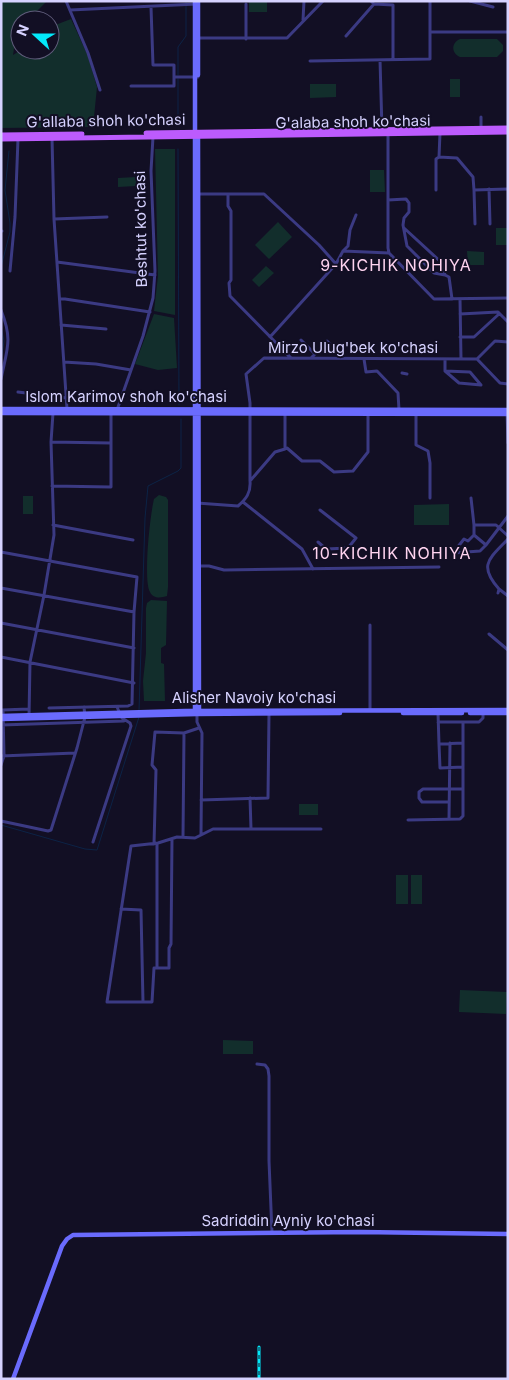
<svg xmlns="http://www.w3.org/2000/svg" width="509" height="1380" viewBox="0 0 509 1380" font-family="Inter,sans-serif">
  <rect width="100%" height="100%" fill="#120f24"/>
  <path fill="#122e2c" d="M 1,1 L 47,1 L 28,20 L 20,20 L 20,25 L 16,35 L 13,55 L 21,50 L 50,50 L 50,27 L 71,19 L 88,56 L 97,87 L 93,127 L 1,128 Z
    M 249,2 L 267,2 L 267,12 L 249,12 Z
    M 460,39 L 497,39 L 503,45 L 503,51 L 497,57 L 460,57 C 451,53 451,43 460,39 Z
    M 450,79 L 460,79 L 460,97 L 450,97 Z
    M 310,84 L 336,84 L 336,97 L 310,98 Z
    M 155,149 L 175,149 L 175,315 L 154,311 L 158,276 Z
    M 370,170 L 384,170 L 385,192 L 370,192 Z
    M 136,177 L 136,186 L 118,187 L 118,178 Z
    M 278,222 L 292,237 L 269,259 L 255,245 Z
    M 496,228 L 508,228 L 508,245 L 496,245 Z
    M 467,251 L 484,252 L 484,265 L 468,265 Z
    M 266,266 L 274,273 L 259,287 L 252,280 Z
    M 154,314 L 174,318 L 177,368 L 158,370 L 135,364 Z
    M 159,495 L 166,497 L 168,500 L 168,587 L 167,596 C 161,598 153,599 150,592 C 143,580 150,515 154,499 Z
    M 23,496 L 33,496 L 33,514 L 23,514 Z
    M 449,504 L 449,525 L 414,525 L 414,505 Z
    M 151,600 L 167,601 L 166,645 L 161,648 L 161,663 L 164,664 L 165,701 L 144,701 L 143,681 L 146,653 L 146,608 L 147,603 Z
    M 299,804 L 318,804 L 318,815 L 299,815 Z
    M 396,875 L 408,875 L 408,904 L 396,904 Z
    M 411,875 L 422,875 L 422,904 L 411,904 Z
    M 460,990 L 507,992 L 506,1014 L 459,1012 Z
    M 223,1040 L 253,1041 L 253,1054 L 223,1054 Z"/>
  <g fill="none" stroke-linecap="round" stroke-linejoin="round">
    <path stroke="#0c2346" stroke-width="1" d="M 178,75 L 178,47 L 186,36 L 186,1
      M 178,79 L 178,126
      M 178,149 L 179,405
      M 1,267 L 10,232 L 10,223 L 5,190 L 9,151
      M 1,327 L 4,341 L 1,361
      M 139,711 L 145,518 L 148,486 L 178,471 L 181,468 L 181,419
      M 1,825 L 85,849 L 97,850 L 139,717"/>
    <path stroke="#3b3a83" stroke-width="3" d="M 66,1 L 88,53 L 100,90
      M 371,1 L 374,4 L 393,5 L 393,59
      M 470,1 L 493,7
      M 70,10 L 197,4
      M 303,20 L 304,1
      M 430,32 L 508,32
      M 346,36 L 374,4
      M 198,38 L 287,38 L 323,1
      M 246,39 L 246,4
      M 380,60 L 382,130
      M 310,61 L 430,59 L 430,1
      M 175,77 L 198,77
      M 131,86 L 174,86 L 174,65 L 153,65 L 151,7
      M 481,117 L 481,128
      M 440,133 L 439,157 L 457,158 L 473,177 L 474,190
      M 388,134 L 388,248 L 389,253
      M 52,138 L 54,219 L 67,409
      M 489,189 L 490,224
      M 436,190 L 436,159 L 439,157
      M 198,194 L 264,194 L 319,245 L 336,264
      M 228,195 L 228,206 L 231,211 L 231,280 L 229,283 L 230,296 L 291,358
      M 388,200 L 406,199 L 409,203 L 409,212 L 404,218 L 403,225 L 407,246 L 434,273 L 445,275 L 442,263 L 404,228
      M 54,219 L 107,217
      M 475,224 L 474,190 L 508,189
      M 1,231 L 2,231
      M 343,251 L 389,253 L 434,299 L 508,298
      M 57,262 L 155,275
      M 10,271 L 15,217 L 18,139
      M 445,275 L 449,277 L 452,299
      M 60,299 L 65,299 L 150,312
      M 460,299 L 461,359
      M 460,314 L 498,312 L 508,322
      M 61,325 L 106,329
      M 270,337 L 336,264 L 343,251 L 348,246 L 350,230 L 356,215
      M 460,337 L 474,337 L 499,314
      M 301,340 L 315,354 L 311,358
      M 327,341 L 343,358
      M 364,359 L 366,372 L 377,371 L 398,393 L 399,410
      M 445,359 L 445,371 L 459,383 L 481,385 L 470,372 L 445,371
      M 477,359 L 500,383 L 508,384
      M 64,362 L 96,364 L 131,370
      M 402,373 L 407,374
      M 1,379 C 7,349 13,340 1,310
      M 18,392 L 66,398
      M 117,410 L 143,336 L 153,298 L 155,271 L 151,171 L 153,137
      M 416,413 L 416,445 L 428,451 L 430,463 L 430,498
      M 507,413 L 508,443
      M 51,442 L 111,443
      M 285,449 L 287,448 L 302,461 L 320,461 L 334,472 L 353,471 L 368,452 L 368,413
      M 285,449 L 285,412
      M 250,481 L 250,403 L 246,374 L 264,358 L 477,359 L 495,341 L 508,342
      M 52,486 L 111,487 L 111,412
      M 471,498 L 474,525 L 496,525 L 508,536
      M 243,502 L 302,549 L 313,569
      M 197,503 L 238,506 C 246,499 251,493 250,481 L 275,452 L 285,449
      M 53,525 L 133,540
      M 474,525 L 474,535
      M 474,535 L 486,545 L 480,551 L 453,553 L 464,539 L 468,541 Z
      M 318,542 L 326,549 L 348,548 L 356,538 L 320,510
      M 486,545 L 508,516
      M 1,552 L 137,577 L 134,612 L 132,704 L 128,706 L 49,708
      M 198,566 L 209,566 L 224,570 L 439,567
      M 1,588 L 134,612
      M 499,589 L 508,596
      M 498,593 L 499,589 C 478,565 489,559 508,539
      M 1,623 L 134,648
      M 489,634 L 508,650
      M 1,657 L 134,683
      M 2,710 L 29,709
      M 370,710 L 370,625
      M 197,714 L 197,722 L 202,733 L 201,834
      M 29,717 L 30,662 L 44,595 L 54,535 L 51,442 L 53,413
      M 438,722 L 479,722 L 483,718 L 483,713
      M 1,725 L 124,721
      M 463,743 L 463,722
      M 439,744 L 440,768 L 463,767
      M 1,756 L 75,753
      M 1,765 L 4,756 L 3,710
      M 250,798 L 251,829
      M 201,800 L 268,798 L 269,714
      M 449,802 L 422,802 L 419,798 L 419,792 L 423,789 L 463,789
      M 449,819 L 450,743
      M 408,820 L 460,819 L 463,816 L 463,743 L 439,744 L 438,713
      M 1,821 L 48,831 L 51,830 L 77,748 L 85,717 L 84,707
      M 183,837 L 184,733
      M 172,839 L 171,944 L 169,948 L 169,968 L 154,968 L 152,1002 L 107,1002 L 131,846 L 158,843 L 177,837 L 195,838 L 213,829 L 321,829
      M 93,842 L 131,726 L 130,723 L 122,718 L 117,707
      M 154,844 L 156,770 L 152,765 L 155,732 L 184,733 L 199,728
      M 157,844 L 157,968
      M 121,909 L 141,910 L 143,1002
      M 257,1064 L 265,1065 L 268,1069 L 269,1076 L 269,1161 L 272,1233"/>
    <path stroke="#6a6bfd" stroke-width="4.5" d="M 195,1 L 195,711 L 197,714
      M 198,75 L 198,1
      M 1,409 L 508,410
      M 1,413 L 508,414
      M 403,713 L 462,713
      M 470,713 L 508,713
      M 197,714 L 199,711 L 198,135
      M 1,716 L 185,711 L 508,710
      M 1,719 L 197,714 L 340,713
      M 13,1379 L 62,1246 L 67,1239 L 73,1235 L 360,1232 L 508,1234"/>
    <path stroke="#bc5bfd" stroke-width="5" d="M 146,133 L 508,128
      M 1,135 L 82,134
      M 1,139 L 508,132"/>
    <g stroke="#03e9fa" stroke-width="3">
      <path id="rail" d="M 259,1347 L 259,1379"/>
    </g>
    <use href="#rail" stroke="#120f24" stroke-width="1" stroke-dasharray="4" stroke-linecap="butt"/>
  </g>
  <g text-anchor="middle" stroke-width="4" stroke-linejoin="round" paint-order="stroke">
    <g font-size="15" fill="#d6d2ff" stroke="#120f24">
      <text transform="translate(106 121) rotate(-1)" y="5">G'allaba shoh ko'chasi</text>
      <text transform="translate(353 122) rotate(-1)" y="5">G'alaba shoh ko'chasi</text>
      <text transform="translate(141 229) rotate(-91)" y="5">Beshtut ko'chasi</text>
      <text x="353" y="353">Mirzo Ulug'bek ko'chasi</text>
      <text x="126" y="402">Islom Karimov shoh ko'chasi</text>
      <text x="254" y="703">Alisher Navoiy ko'chasi</text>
      <text x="288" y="1226">Sadriddin Ayniy ko'chasi</text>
    </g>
    <g font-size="16" letter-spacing="1" fill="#ffd4f0" stroke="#120f24">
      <text x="396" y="271">9-KICHIK NOHIYA</text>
      <text x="392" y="559">10-KICHIK NOHIYA</text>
    </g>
  </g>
  <rect width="509" height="1380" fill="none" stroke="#d6d2ff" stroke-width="5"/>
  <g transform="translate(35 35) rotate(291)"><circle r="24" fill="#120f24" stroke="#605d7c"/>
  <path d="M0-4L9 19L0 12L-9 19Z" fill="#03e9fa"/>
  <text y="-8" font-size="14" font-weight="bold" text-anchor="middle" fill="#d6d2ff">N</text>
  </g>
</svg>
